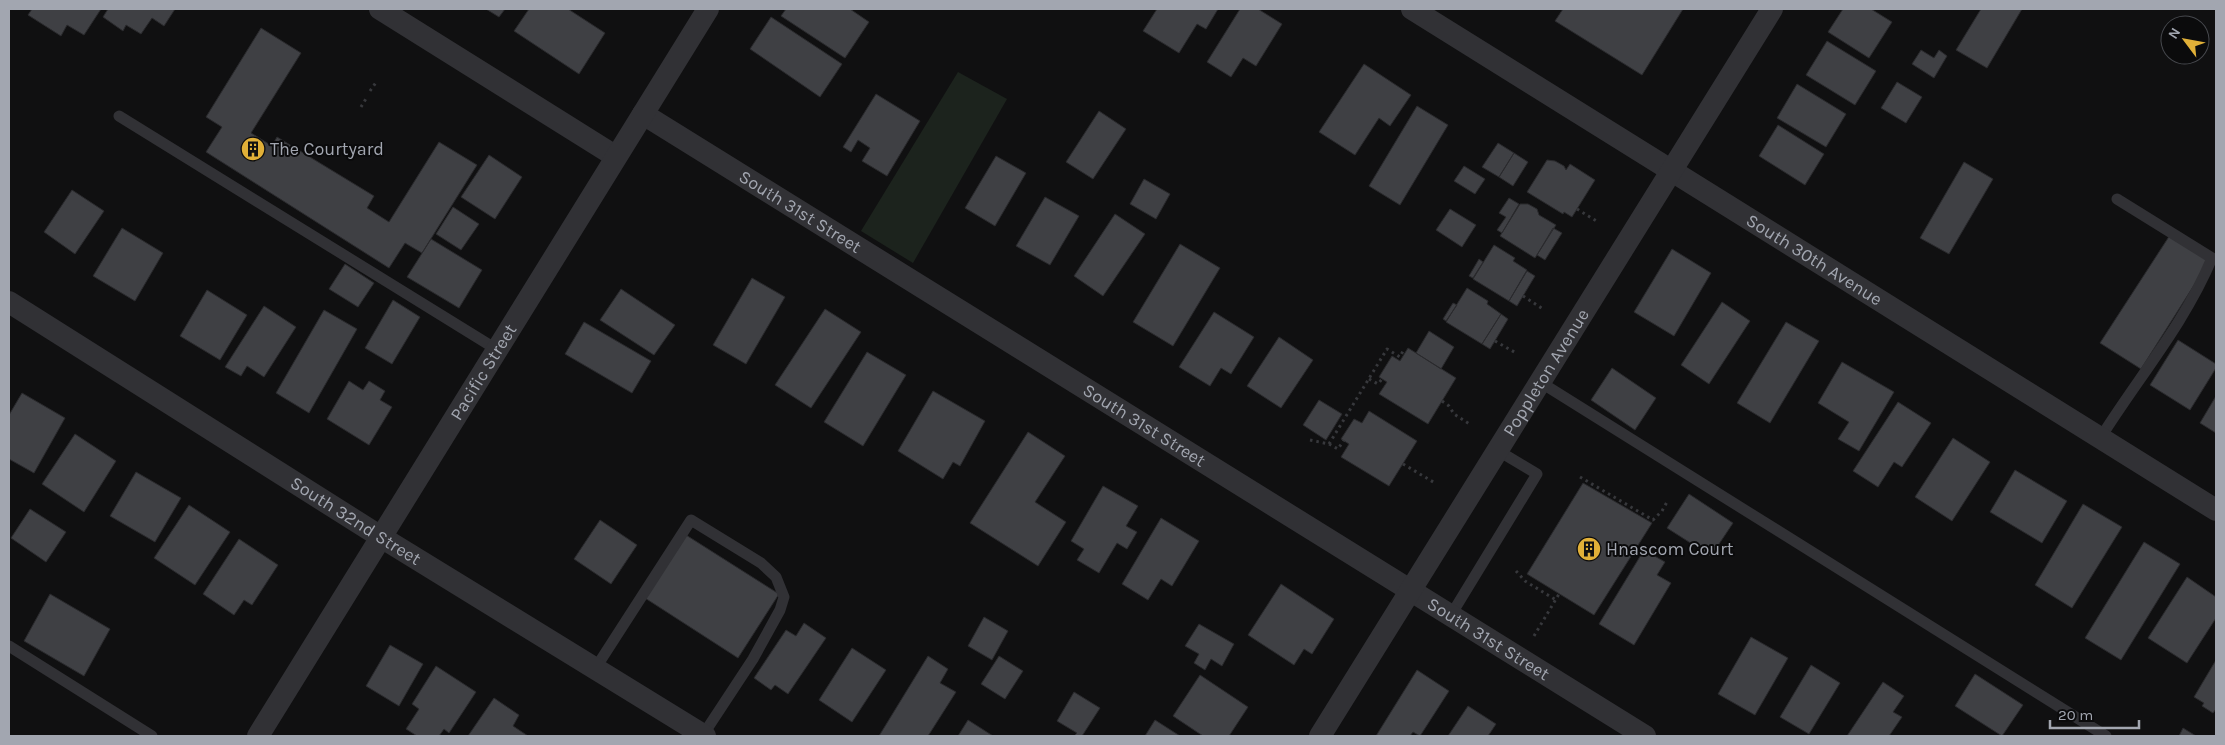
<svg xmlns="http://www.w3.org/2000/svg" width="2225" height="745" viewBox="0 0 2225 745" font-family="Karla,sans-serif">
  <rect width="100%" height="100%" fill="#101011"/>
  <path fill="#1c231d" d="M 958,72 L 1007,99 L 913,263 L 861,231 Z"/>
  <path fill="#3f4044" stroke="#2a2a2d" d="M 32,9 L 101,9 L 84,35 L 67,25 L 61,36 L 28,15 Z
    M 108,9 L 175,9 L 164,26 L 152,18 L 141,34 L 126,25 L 123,31 L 103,17 Z
    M 486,9 L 505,9 L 499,17 Z
    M 529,9 L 568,9 L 605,33 L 579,74 L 514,31 Z
    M 786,9 L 850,9 L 869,22 L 845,58 L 781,16 Z
    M 1157,9 L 1218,9 L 1206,29 L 1197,24 L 1179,53 L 1143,31 Z
    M 1240,9 L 1258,9 L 1282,24 L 1256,66 L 1243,58 L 1231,77 L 1207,62 Z
    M 1563,9 L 1683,9 L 1642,75 L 1555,21 Z
    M 1843,9 L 1871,9 L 1892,22 L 1869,58 L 1828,32 Z
    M 1981,9 L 2022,9 L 1987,68 L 1956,50 Z
    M 771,17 L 842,64 L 820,97 L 750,49 Z
    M 261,28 L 301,53 L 251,133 L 272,146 L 277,137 L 374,196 L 367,208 L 389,222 L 439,142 L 477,165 L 422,253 L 405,243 L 389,268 L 206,152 L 222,127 L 206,117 Z
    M 1827,41 L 1876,71 L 1855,105 L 1806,75 Z
    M 1921,50 L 1934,58 L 1939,50 L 1947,56 L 1934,78 L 1912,64 Z
    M 1364,64 L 1411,95 L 1390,126 L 1379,118 L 1355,155 L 1319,132 Z
    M 1897,82 L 1922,97 L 1906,123 L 1881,108 Z
    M 1797,84 L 1846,114 L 1826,147 L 1777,118 Z
    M 876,94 L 920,121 L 887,176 L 862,161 L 870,148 L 858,140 L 851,152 L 843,147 Z
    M 1417,106 L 1448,125 L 1400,205 L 1369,186 Z
    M 1099,111 L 1126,129 L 1093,179 L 1066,162 Z
    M 1778,125 L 1824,154 L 1805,185 L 1759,156 Z
    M 1498,143 L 1514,153 L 1499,177 L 1482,167 Z
    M 1514,153 L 1528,162 L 1513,186 L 1499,177 Z
    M 489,155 L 522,177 L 495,219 L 461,197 Z
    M 996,156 L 1026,173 L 995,226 L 965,208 Z
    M 1547,160 L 1555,161 L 1564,166 L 1566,170 L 1570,164 L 1595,180 L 1572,217 L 1564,212 L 1563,214 L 1527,192 Z
    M 1964,162 L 1993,179 L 1949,254 L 1920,238 Z
    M 1464,166 L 1485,179 L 1475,194 L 1454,181 Z
    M 1144,179 L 1170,194 L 1156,219 L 1130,204 Z
    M 72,190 L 104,211 L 75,254 L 44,232 Z
    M 1045,197 L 1079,216 L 1050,265 L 1016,246 Z
    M 1509,198 L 1519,204 L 1502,233 L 1497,230 L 1506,217 L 1499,213 Z
    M 1520,204 L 1528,204 L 1537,209 L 1539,215 L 1556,225 L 1535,258 L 1500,236 Z
    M 453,207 L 479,224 L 461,250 L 436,234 Z
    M 1450,209 L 1476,225 L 1462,247 L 1436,230 Z
    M 1115,214 L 1145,234 L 1103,296 L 1074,276 Z
    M 122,228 L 163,253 L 135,301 L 93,276 Z
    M 1553,228 L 1562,233 L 1545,260 L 1537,255 Z
    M 2170,235 L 2210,260 L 2141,369 L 2100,343 Z
    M 431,239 L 482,270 L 459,308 L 407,277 Z
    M 1180,244 L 1220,268 L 1173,346 L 1133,322 Z
    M 1494,245 L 1515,258 L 1513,261 L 1527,270 L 1509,301 L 1473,279 Z
    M 1672,249 L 1711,273 L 1674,336 L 1634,312 Z
    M 1479,259 L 1483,262 L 1473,278 L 1469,276 Z
    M 345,264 L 374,283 L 358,307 L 329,289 Z
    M 1527,271 L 1535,276 L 1517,306 L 1509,301 Z
    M 752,278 L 785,297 L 746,364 L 713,345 Z
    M 1467,288 L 1488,301 L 1487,304 L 1501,314 L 1482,344 L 1446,322 Z
    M 621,289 L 675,325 L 654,355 L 600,320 Z
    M 207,290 L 247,315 L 220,360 L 180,336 Z
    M 393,300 L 420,317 L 392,364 L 365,348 Z
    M 1722,302 L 1750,321 L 1709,384 L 1681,365 Z
    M 1453,303 L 1457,305 L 1446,321 L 1443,319 Z
    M 264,306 L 296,327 L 264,377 L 247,366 L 241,376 L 225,367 Z
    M 825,309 L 861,332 L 811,408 L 775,385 Z
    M 324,310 L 357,329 L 309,413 L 276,393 Z
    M 1214,312 L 1254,337 L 1231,374 L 1221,368 L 1210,386 L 1179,367 Z
    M 1501,314 L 1508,319 L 1490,349 L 1482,344 Z
    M 584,322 L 651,361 L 632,393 L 565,354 Z
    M 1786,322 L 1819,341 L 1770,423 L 1737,403 Z
    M 1429,331 L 1454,347 L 1441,369 L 1416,353 Z
    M 1279,337 L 1313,360 L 1281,408 L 1247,386 Z
    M 2178,340 L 2216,364 L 2216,368 L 2190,410 L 2150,385 Z
    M 1408,348 L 1456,378 L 1428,424 L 1379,394 L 1387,382 L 1379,377 L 1392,356 L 1400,361 Z
    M 867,352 L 906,375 L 863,446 L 824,422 Z
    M 1842,362 L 1894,392 L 1859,451 L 1838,439 L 1849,422 L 1818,403 Z
    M 1612,368 L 1656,398 L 1635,430 L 1591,400 Z
    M 349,381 L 363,390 L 369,381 L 385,391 L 380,400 L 392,407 L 369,445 L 327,419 Z
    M 933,391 L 985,421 L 960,466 L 953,462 L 943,479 L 898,451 Z
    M 22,393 L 65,418 L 34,473 L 9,459 L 9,415 Z
    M 2216,396 L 2216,433 L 2200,423 Z
    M 1319,400 L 1342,414 L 1326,440 L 1303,425 Z
    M 1898,402 L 1931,423 L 1902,467 L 1894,462 L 1878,487 L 1853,471 Z
    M 1369,411 L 1417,441 L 1389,486 L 1341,457 L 1349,444 L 1341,439 L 1354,419 L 1362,423 Z
    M 1028,432 L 1065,456 L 1035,502 L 1066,522 L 1038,566 L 970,523 Z
    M 75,434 L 116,461 L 84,512 L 42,484 Z
    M 1953,438 L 1990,462 L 1952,521 L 1915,497 Z
    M 2015,470 L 2067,501 L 2042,543 L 1990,512 Z
    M 136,472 L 181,498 L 155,542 L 110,516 Z
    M 1583,483 L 1652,523 L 1594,615 L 1527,574 Z
    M 1103,486 L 1138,506 L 1126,526 L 1137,532 L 1127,549 L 1117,543 L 1099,573 L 1077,560 L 1084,549 L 1071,541 Z
    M 1689,494 L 1733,523 L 1711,556 L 1667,528 Z
    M 2083,504 L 2122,527 L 2072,608 L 2035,585 Z
    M 189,505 L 230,532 L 195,585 L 154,558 Z
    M 30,509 L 66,532 L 46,562 L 11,538 Z
    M 1161,518 L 1199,541 L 1172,586 L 1161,579 L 1148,600 L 1122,584 Z
    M 600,520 L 637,545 L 611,584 L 574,559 Z
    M 686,535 L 779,594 L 738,658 L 645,598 Z
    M 239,539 L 278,565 L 252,605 L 244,600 L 234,615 L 203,594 Z
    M 2144,542 L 2180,564 L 2121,660 L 2085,638 Z
    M 1644,550 L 1665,562 L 1657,575 L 1671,583 L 1634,645 L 1599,624 Z
    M 2187,577 L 2216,597 L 2216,618 L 2187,663 L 2148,638 Z
    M 1281,584 L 1334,619 L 1312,654 L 1304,649 L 1294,665 L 1248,635 Z
    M 50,594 L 110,629 L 84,676 L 24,641 Z
    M 984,617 L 1008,631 L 992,660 L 968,646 Z
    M 804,623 L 826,638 L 788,694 L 775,685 L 771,690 L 754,678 L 786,630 L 796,636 Z
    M 1199,624 L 1234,644 L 1222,666 L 1211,659 L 1205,670 L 1194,663 L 1199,654 L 1185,646 Z
    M 1751,637 L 1788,658 L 1755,715 L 1718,694 Z
    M 390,645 L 423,664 L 399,706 L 366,686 Z
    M 852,648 L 886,670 L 852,722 L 819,700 Z
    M 928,656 L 948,669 L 940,683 L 956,692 L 928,736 L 879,736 Z
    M 999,656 L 1023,671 L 1005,699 L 981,684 Z
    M 2216,660 L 2216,709 L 2213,713 L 2202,706 L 2204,703 L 2194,697 Z
    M 1811,665 L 1840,683 L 1809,734 L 1780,717 Z
    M 436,666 L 476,692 L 449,733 L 444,729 L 439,736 L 417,736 L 406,729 L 419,709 L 412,704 Z
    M 1417,670 L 1449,691 L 1420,736 L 1413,732 L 1410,736 L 1376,736 Z
    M 1975,674 L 2023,705 L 2002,736 L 1955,706 Z
    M 1200,675 L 1248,707 L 1229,736 L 1203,736 L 1173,716 Z
    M 1883,682 L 1904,696 L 1893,712 L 1902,717 L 1889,736 L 1847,736 Z
    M 1074,692 L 1100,708 L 1082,736 L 1074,736 L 1077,733 L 1057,721 Z
    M 494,698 L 519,715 L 513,726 L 528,736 L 468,736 Z
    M 1468,706 L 1496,724 L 1488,736 L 1448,736 Z
    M 968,720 L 993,736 L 958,736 Z
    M 1155,720 L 1180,736 L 1145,736 Z
    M 2183,728 L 2196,736 L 2179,736 Z"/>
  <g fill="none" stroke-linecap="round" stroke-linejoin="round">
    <path stroke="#37383c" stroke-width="3" stroke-dasharray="2.5 4" stroke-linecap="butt" d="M 370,91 L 377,81
      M 361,107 L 367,97
      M 1577,209 L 1598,222
      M 1523,296 L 1543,309
      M 1495,341 L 1516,353
      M 1369,379 L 1378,384 L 1382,379
      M 1442,401 L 1449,406 L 1454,414 L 1471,425
      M 1310,440 L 1329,444 L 1338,449 L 1344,440
      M 1329,444 L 1387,349 L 1400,357 L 1404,349
      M 1403,464 L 1435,483
      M 1580,477 L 1653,520 L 1662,511 L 1667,502
      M 1516,571 L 1525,581 L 1556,600
      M 1534,636 L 1559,594"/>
    <path stroke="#313135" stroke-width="11" d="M 119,116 L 496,349
      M 1540,382 L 2106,736
      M 2101,437 C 2138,378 2185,323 2212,258 L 2117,199
      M 1451,615 L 1537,474 L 1497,450
      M 9,646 L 152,736
      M 595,669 L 691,520 L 761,563 L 776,577 L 784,597 L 780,610 L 753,659 L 703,735"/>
    <g stroke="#313135" stroke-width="22">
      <path d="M 380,9 L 615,156"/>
      <path id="s1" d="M 1412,9 L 2216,510"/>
      <path id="s2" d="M 643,114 L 1645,736"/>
      <path id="s3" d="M 9,302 L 381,537 L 705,736"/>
      <path id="s4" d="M 258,736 L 708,9"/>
      <path id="s5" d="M 1320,736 L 1772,9"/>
    </g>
  </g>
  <defs>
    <g id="building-disc" transform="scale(1.25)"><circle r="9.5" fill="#e1b038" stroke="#0b0b0c"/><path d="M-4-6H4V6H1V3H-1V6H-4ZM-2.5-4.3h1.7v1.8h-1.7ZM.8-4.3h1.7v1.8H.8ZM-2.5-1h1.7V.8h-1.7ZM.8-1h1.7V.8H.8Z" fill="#111"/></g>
  </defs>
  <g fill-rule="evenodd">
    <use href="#building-disc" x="253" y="149"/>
    <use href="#building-disc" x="1589" y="549"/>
  </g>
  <g text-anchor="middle" stroke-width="4" stroke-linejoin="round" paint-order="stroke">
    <g font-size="18" fill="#a2a6b0" stroke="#0b0b0c" text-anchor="start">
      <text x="270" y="155">The Courtyard</text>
      <text x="1606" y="555">Hnascom Court</text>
    </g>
    <g font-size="18" fill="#a2a6b0" stroke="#0b0b0c">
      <text dy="6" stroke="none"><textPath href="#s2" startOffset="185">South 31st Street</textPath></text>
      <text dy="6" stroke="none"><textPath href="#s1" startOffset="474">South 30th Avenue</textPath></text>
      <text dy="6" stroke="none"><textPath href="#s4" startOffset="428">Pacific Street</textPath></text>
      <text dy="6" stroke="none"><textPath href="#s5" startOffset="428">Poppleton Avenue</textPath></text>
      <text dy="6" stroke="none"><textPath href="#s2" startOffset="590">South 31st Street</textPath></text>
      <text dy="6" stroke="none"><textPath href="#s3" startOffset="410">South 32nd Street</textPath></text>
      <text dy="6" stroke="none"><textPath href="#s2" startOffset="995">South 31st Street</textPath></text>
    </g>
  </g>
  <rect width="2225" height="745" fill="none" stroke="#a2a6b0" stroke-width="20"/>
  <g transform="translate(2185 40) rotate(302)"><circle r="24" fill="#0b0b0c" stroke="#47494e"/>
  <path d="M0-4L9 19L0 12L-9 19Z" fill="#e1b038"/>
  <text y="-8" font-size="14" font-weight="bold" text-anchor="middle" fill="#a2a6b0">N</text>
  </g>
  <path d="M2050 720v8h89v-8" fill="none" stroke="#a2a6b0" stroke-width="2.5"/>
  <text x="2058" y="720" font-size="15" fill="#a2a6b0" stroke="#0b0b0c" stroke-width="4" paint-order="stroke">20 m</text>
</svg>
